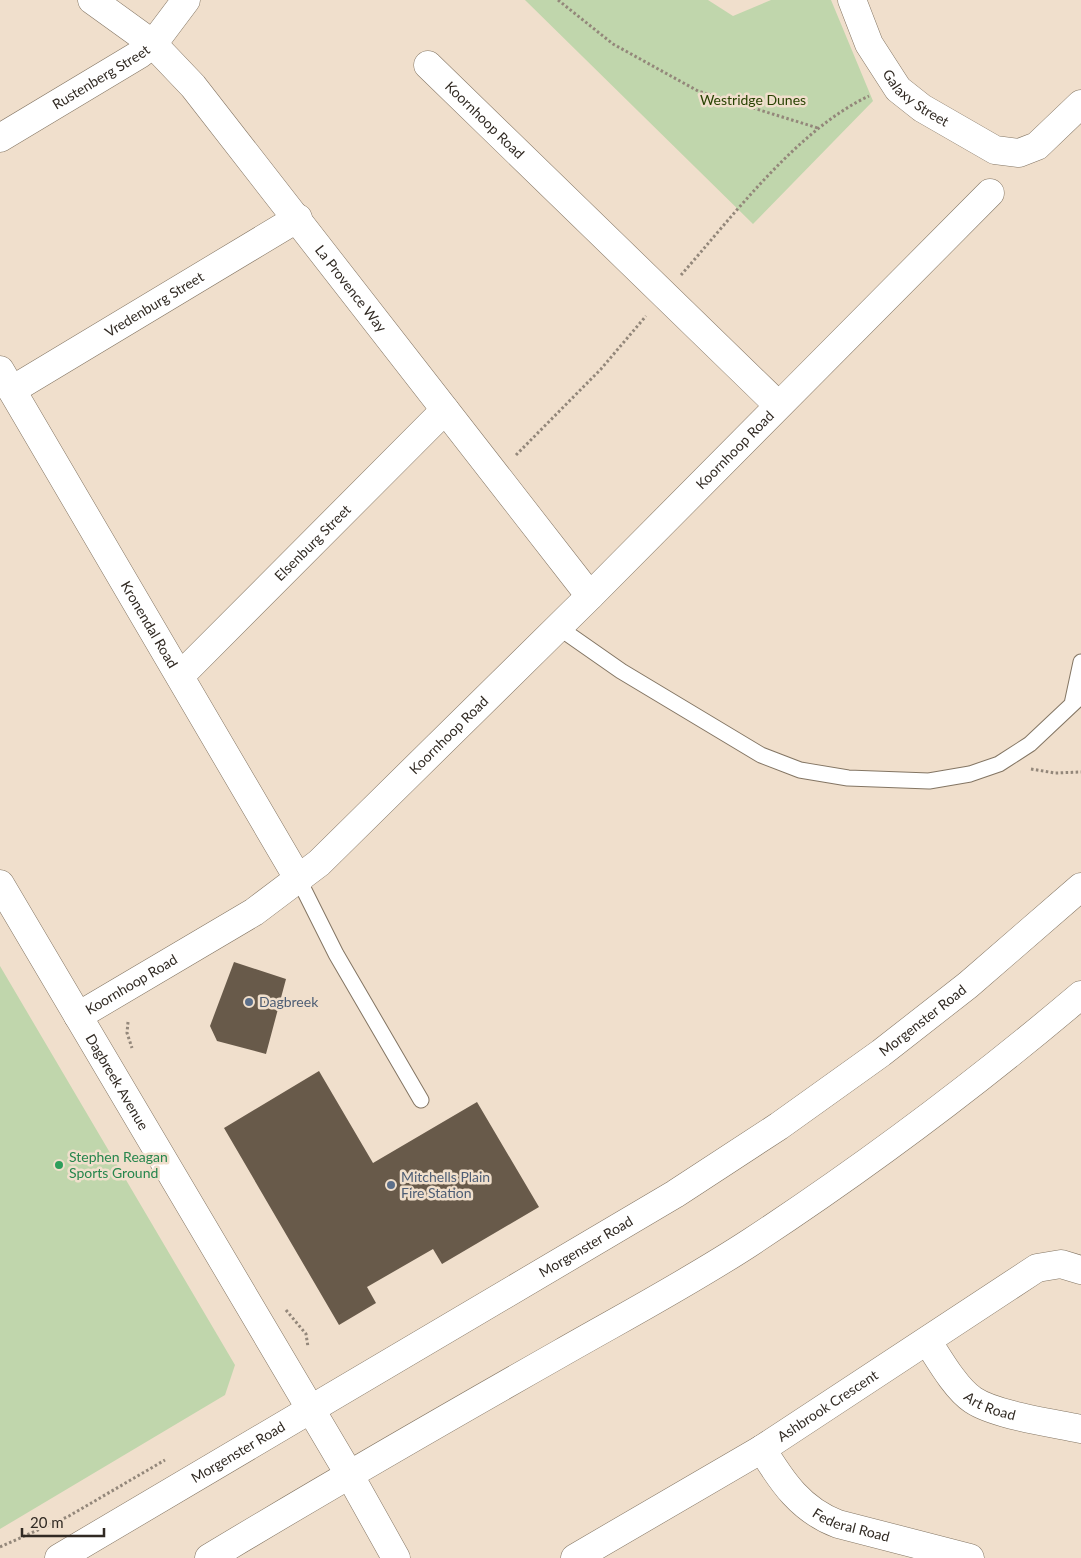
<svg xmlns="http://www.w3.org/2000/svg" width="1081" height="1558" viewBox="0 0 1081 1558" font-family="Lato,sans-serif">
  <rect width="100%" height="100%" fill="#f0dfcc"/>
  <path fill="#c0d6ac" d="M 525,0 L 708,0 L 733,16 L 771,0 L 831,0 L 873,101 L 753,224 Z
    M 0,966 L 235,1365 L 225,1395 L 0,1529 Z"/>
  <path fill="#685a4a" d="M 234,962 L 286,979 L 266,1054 L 217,1041 L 210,1026 Z
    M 319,1071 L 373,1163 L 477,1102 L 539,1207 L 442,1264 L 433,1249 L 367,1287 L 376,1303 L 339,1325 L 224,1128 Z"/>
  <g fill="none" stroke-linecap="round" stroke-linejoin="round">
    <g stroke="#837563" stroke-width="17">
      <path id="lane" d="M 558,627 L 621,671 L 761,755 L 800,770 L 848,778 L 929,781 L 970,774 L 999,764 L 1030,744 L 1081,696
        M 1072,704 L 1081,662
        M 299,880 L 336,954 L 421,1100"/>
    </g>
    <g stroke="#837563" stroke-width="29">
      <g id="street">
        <path id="s1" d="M 92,0 L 153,44 L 193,86 L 590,596"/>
        <path id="s2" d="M 852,0 L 869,44 L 898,89 L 922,108 L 995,150 L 1019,153 L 1037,146 L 1081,104"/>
        <path id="s3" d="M 428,65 L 778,405"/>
        <path id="s4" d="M 0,138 L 140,54 L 153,44 L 186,0"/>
        <path id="s5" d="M 0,370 L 299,880"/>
        <path id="s6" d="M 12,390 L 298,218"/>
        <path id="s7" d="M 180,676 L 445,410"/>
        <path id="s8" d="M 78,1016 L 254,912 L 319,863 L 590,596 L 990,193"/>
        <path id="s9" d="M 928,1342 C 939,1359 956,1389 973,1400 C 995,1415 1053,1423 1081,1429"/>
        <path id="s10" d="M 762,1449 C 782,1482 801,1510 838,1524 L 970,1558"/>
        <path d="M 349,1474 L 396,1558"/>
        <path id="s11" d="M 575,1558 L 762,1449 L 1037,1268 L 1061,1264 L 1081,1270"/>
      </g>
    </g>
    <g stroke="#837563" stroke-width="29">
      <g id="secondary">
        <path id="s12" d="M 0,884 L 349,1474"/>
        <path id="s13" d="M 59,1558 L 675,1194 L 779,1126 L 881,1053 L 968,985 L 1081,887"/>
        <path d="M 209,1558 C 325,1488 443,1420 561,1353 C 624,1317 690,1282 751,1242 C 865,1167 976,1084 1081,995"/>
      </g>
    </g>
    <path stroke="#93877a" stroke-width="3" stroke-dasharray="2.5 2.5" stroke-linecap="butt" d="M 558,0 L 613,44 L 698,91 L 818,128
      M 681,275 C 733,216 798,129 869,96
      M 516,455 L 601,369 L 646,316
      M 1031,769 L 1055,773 L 1081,772
      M 128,1022 L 127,1033 L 132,1048
      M 286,1310 L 306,1334 L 308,1347
      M 0,1547 L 69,1516 L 165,1460"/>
    <use href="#lane" stroke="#fff" stroke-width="15"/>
    <use href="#street" stroke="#fff" stroke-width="28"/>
    <use href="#secondary" stroke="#fff" stroke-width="28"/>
  </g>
  <g fill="#5c6f8a" stroke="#f0dfcc" stroke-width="2">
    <circle cx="249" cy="1002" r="5"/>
    <circle cx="391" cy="1185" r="5"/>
  </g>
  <circle fill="#2e9e5b" stroke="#f0dfcc" stroke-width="2" cx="59" cy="1165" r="5"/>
  <g text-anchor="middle" stroke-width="5" stroke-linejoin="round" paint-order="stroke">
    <g font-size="14" fill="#312a23" stroke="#f0dfcc">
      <text dy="5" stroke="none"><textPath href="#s4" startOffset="118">Rustenberg Street</textPath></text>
      <text dy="5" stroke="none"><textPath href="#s2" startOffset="120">Galaxy Street</textPath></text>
      <text dy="5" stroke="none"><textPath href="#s3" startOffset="79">Koornhoop Road</textPath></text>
      <text dy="5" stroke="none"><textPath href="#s1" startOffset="390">La Provence Way</textPath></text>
      <text dy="5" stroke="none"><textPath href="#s6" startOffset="166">Vredenburg Street</textPath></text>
      <text dy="5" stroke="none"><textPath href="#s8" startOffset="872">Koornhoop Road</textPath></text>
      <text dy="5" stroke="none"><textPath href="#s7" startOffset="188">Elsenburg Street</textPath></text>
      <text dy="5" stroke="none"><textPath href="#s5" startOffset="295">Kronendal Road</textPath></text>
      <text dy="5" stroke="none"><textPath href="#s8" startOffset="468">Koornhoop Road</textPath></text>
      <text dy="5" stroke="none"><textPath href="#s8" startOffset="62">Koornhoop Road</textPath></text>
      <text dy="5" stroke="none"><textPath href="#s13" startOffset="1018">Morgenster Road</textPath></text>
      <text dy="5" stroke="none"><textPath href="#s12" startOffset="230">Dagbreek Avenue</textPath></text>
      <text dy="5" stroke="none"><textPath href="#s13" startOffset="612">Morgenster Road</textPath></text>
      <text dy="5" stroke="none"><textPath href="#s9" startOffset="92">Art Road</textPath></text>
      <text dy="5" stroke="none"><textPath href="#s11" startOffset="295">Ashbrook Crescent</textPath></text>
      <text dy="5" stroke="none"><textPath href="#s13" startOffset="208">Morgenster Road</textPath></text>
      <text dy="5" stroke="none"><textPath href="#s10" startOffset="122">Federal Road</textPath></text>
    </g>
    <g font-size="14" fill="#294303" stroke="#f0dfcc">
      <text x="753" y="105">Westridge Dunes</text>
    </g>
    <g font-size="14" fill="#4e5e75" stroke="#f0dfcc" text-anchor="start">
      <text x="259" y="1007">Dagbreek</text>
      <text x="401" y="1182">Mitchells Plain<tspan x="401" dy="16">Fire Station</tspan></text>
    </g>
    <g font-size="14" fill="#27864d" stroke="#f0dfcc" text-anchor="start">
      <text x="69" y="1162">Stephen Reagan<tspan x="69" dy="16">Sports Ground</tspan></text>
    </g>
  </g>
  <path d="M22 1528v8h82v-8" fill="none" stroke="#312a23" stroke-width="2.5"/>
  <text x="30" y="1528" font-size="15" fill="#312a23" stroke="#f0dfcc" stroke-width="4" paint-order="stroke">20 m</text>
</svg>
